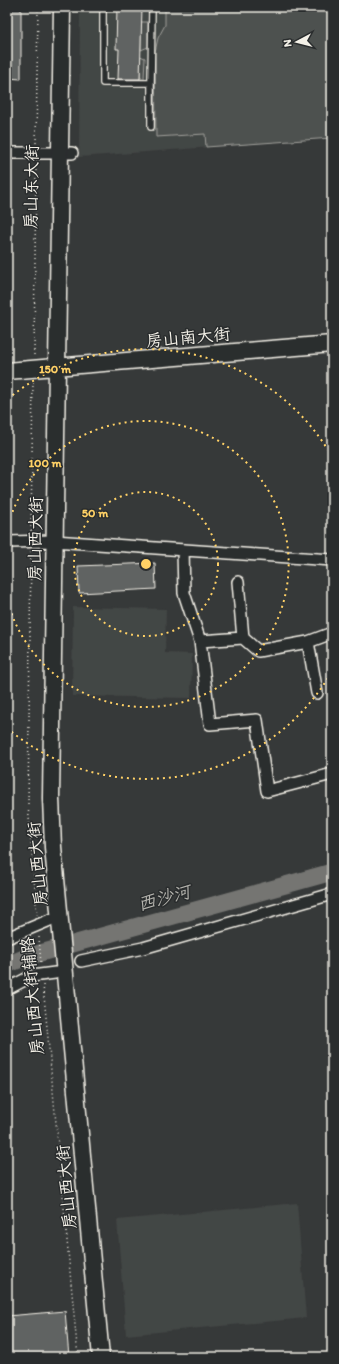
<svg xmlns="http://www.w3.org/2000/svg" width="339" height="1364" viewBox="0 0 339 1364" font-family="Itim,'LXGW WenKai TC',sans-serif">
  <rect width="100%" height="100%" fill="#363939"/>
  <filter id="ink" filterUnits="userSpaceOnUse"><feTurbulence type="fractalNoise" baseFrequency=".025" numOctaves="2"/><feDisplacementMap in="SourceGraphic" scale="8" xChannelSelector="R" yChannelSelector="G"/><feConvolveMatrix kernelMatrix="1 2 1 2 8 2 1 2 1" color-interpolation-filters="sRGB"/></filter>
  <g filter="url(#ink)">
    <path fill="#434645" d="M 80,7 L 332,7 L 332,138 L 79,157 Z
      M 73,607 L 166,609 L 165,653 L 192,654 L 191,698 L 72,696 Z
      M 297,1203 L 306,1318 L 126,1335 L 117,1220 Z"/>
    <path fill="#4e514f" stroke="#a1a19c" d="M 165,7 L 332,7 L 332,138 L 206,147 L 205,134 L 156,137 L 155,52 L 158,38 L 165,25 Z
      M 141,22 L 148,22 L 148,47 L 141,50 Z
      M 140,56 L 145,58 L 144,78 L 140,78 Z"/>
    <g fill="none" stroke-linecap="round" stroke-linejoin="round">
      <path stroke="#757572" stroke-width="17" d="M 7,965 L 26,957 L 332,872"/>
    </g>
    <path fill="#616362" stroke="#f4f1e8" d="M 7,7 L 21,7 L 21,79 L 7,78 Z
      M 117,7 L 142,7 L 140,79 L 118,79 L 119,49 L 116,49 Z
      M 155,563 L 156,589 L 79,593 L 78,566 Z
      M 65,1311 L 69,1357 L 7,1357 L 7,1316 Z"/>
    <g fill="none" stroke-linecap="round" stroke-linejoin="round">
      <g stroke="#f4f1e8" stroke-width="8">
        <path id="lane" d="M 103,7 L 103,83 L 151,83 L 152,7
          M 151,83 L 151,127"/>
      </g>
      <g stroke="#f4f1e8" stroke-width="14">
        <path id="street" d="M 7,153 L 72,153
          M 7,542 L 54,541 L 332,560
          M 183,550 L 184,593 L 200,641 L 210,724 L 257,720 L 267,791 L 332,774
          M 238,582 L 243,638
          M 200,641 L 243,638 L 258,651 L 308,642 L 332,633
          M 308,642 L 317,693
          M 7,938 L 50,920
          M 81,961 L 143,948 L 332,894
          M 7,989 L 32,976 L 55,973"/>
      </g>
      <g stroke="#f4f1e8" stroke-width="19">
        <path id="secondary" d="M 62,7 L 51,798 L 53,847 L 101,1357
          M 7,371 L 332,344"/>
      </g>
      <path stroke="#f4f1e8" stroke-width="1.5" stroke-dasharray="1 3" stroke-linecap="butt" d="M 36,143 L 38,7
        M 34,355 L 36,163
        M 31,531 L 33,381
        M 31,551 L 28,805 L 37,915
        M 39,937 L 41,965
        M 43,985 L 78,1357"/>
      <use href="#lane" stroke="#2a2d2e" stroke-width="5.5"/>
      <use href="#street" stroke="#2a2d2e" stroke-width="11"/>
      <use href="#secondary" stroke="#2a2d2e" stroke-width="16"/>
    </g>
  </g>
  <g fill="none" stroke="#ffd166" stroke-width="2" stroke-dasharray="2 4">
    <circle cx="146" cy="564" r="72"/>
    <path d="M7 529A143 143 0 1 1 7 599"/>
    <path d="M331 673A215 215 0 0 1 8 729M8 399A215 215 0 0 1 331 455"/>
  </g>
  <g text-anchor="middle" stroke-width="3" stroke-linejoin="round" paint-order="stroke">
    <g font-size="17" fill="#f4f1e8" stroke="#2a2d2e">
      <text transform="translate(31 187) rotate(-89)" y="6">房山东大街</text>
      <text transform="translate(188 337) rotate(-5)" y="6">房山南大街</text>
      <text transform="translate(35 539) rotate(-89)" y="6">房山西大街</text>
      <text transform="translate(37 864) rotate(-95)" y="6">房山西大街</text>
      <text transform="translate(32 996) rotate(-95)" y="6">房山西大街辅路</text>
      <text transform="translate(66 1187) rotate(-95)" y="6">房山西大街</text>
    </g>
    <g font-size="18" font-style="italic" fill="#b4b3ad" stroke="#2a2d2e">
      <text transform="translate(164 898) rotate(-15)" y="6">西沙河</text>
    </g>
  </g>
  <circle cx="146" cy="564" r="6" fill="#ffd166" stroke="#2a2d2e" stroke-width="2"/>
  <g font-size="12" text-anchor="middle" font-weight="bold" fill="#ffd166" stroke="#2a2d2e" stroke-width="3" stroke-linejoin="round" paint-order="stroke">
    <text x="55" y="373">150 m</text>
    <text x="45" y="467">100 m</text>
    <text x="95" y="517">50 m</text>
  </g>
  <rect width="339" height="1364" fill="none" stroke="#2a2d2e" stroke-width="24"/>
  <rect x="12" y="12" width="315" height="1340" fill="none" stroke="#f4f1e8" stroke-width="1.5" filter="url(#ink)"/>
  <g transform="translate(297 42) rotate(263)" stroke="#2a2d2e" stroke-width="3" paint-order="stroke">
  <path d="M0-3L7 15L0 10L-7 15Z" fill="#f4f1e8"/>
  <text y="-6" font-size="11" font-weight="bold" text-anchor="middle" fill="#f4f1e8">N</text>
  </g>
</svg>
